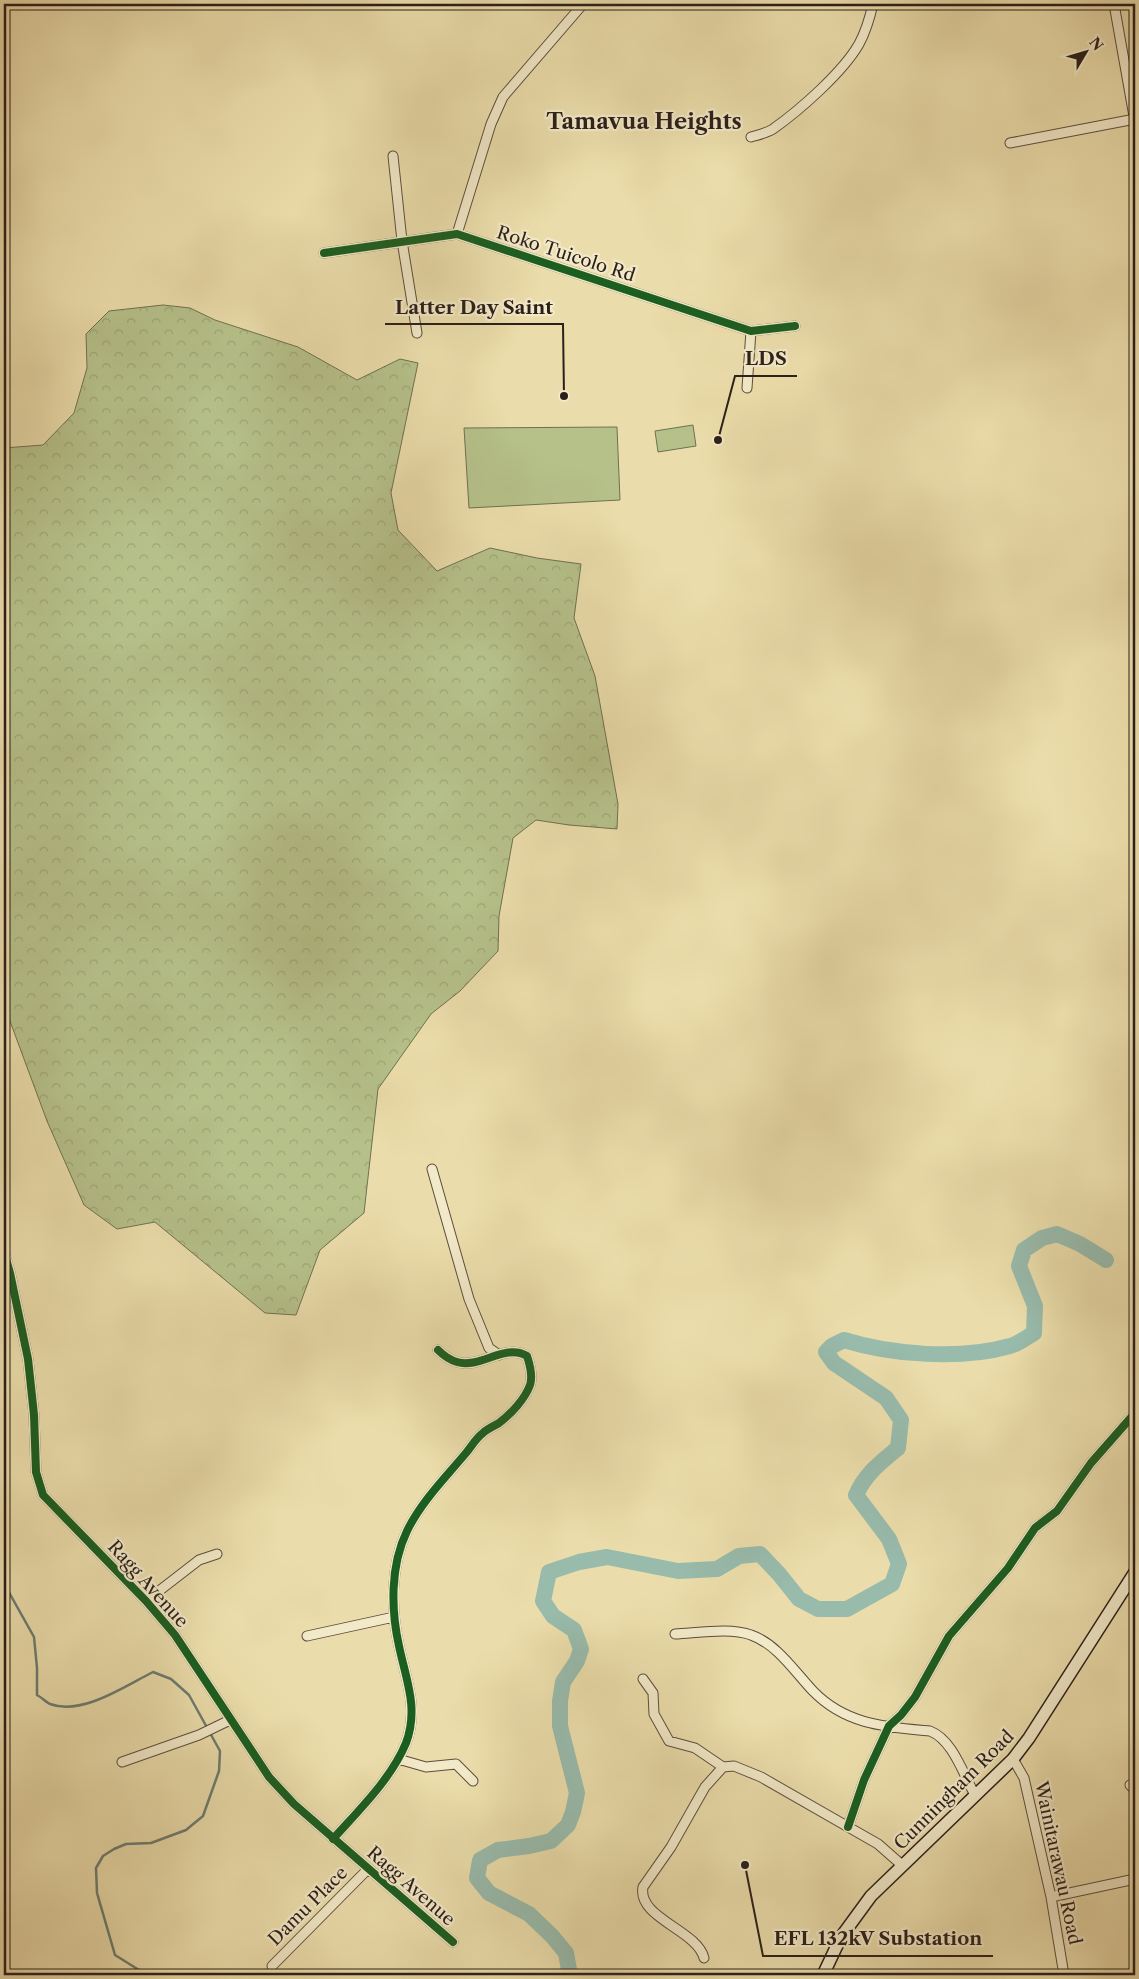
<svg xmlns="http://www.w3.org/2000/svg" width="1139" height="1979" viewBox="0 0 1139 1979" font-family="'Libre Caslon Text',serif">
  <defs>
    <pattern id="forest-crowns" width="20" height="18" patternUnits="userSpaceOnUse" patternTransform="scale(1.25)"><rect width="20" height="18" fill="#b6c18a"/><path d="M2 6a3 3 0 1 1 6 0M12 15a3 3 0 1 1 6 0" fill="none" stroke="#9da576"/></pattern>
  </defs>
  <rect width="100%" height="100%" fill="#ebddab"/>
  <filter id="stains"><feTurbulence type="fractalNoise" baseFrequency=".004" numOctaves="4"/><feColorMatrix values="0 0 0 0 .2 0 0 0 0 .09 0 0 0 0 .02 0 0 0 .5 -.17"/></filter>
  <radialGradient id="worn" r=".72"><stop offset=".6" stop-color="#630" stop-opacity="0"/><stop offset="1" stop-color="#630" stop-opacity=".3"/></radialGradient>
  <path fill="url(#forest-crowns)" stroke="#707052" d="M 163,305 L 190,308 L 215,320 L 298,347 L 357,380 L 400,359 L 418,363 L 391,493 L 398,530 L 437,571 L 490,548 L 537,558 L 581,564 L 574,618 L 595,676 L 618,804 L 617,829 L 569,825 L 536,820 L 513,838 L 499,916 L 498,951 L 460,991 L 431,1014 L 378,1089 L 364,1213 L 320,1250 L 296,1315 L 265,1313 L 155,1222 L 117,1229 L 84,1205 L 47,1121 L 4,1005 L 4,448 L 43,445 L 74,413 L 87,368 L 86,334 L 109,311 Z"/>
  <path fill="#b6c18a" stroke="#707052" d="M 693,425 L 696,446 L 658,452 L 655,431 Z
    M 617,427 L 620,500 L 469,508 L 464,428 Z"/>
  <g fill="none" stroke-linecap="round" stroke-linejoin="round">
    <path stroke="#6c7d72" stroke-width="2.5" d="M 4,1580 L 6,1587 L 34,1637 L 37,1668 L 37,1695 C 41,1697 46,1702 50,1704 C 82,1716 125,1686 153,1672 L 171,1679 L 189,1695 L 220,1751 L 219,1771 L 203,1816 L 186,1830 L 151,1843 L 126,1844 L 114,1849 L 103,1856 L 96,1868 L 97,1893 L 115,1955 L 147,1975"/>
    <path stroke="#98bbac" stroke-width="16" d="M 570,1975 L 566,1953 L 552,1936 L 529,1914 L 489,1893 L 477,1878 L 480,1860 L 498,1850 L 529,1846 L 551,1841 L 568,1825 L 573,1812 L 577,1793 L 560,1726 L 560,1701 L 563,1682 L 577,1661 L 581,1649 L 574,1630 L 553,1616 L 543,1601 L 549,1572 L 579,1562 L 607,1557 L 678,1571 L 717,1569 L 739,1556 L 760,1554 L 779,1574 L 799,1599 L 818,1609 L 847,1609 L 892,1584 L 899,1564 L 889,1539 L 856,1495 C 866,1473 880,1463 898,1448 L 901,1420 L 886,1398 L 834,1363 L 826,1352 L 832,1346 L 844,1340 C 892,1355 961,1360 1010,1346 C 1018,1344 1027,1337 1034,1333 L 1035,1306 L 1019,1266 L 1024,1250 L 1042,1238 L 1057,1234 L 1080,1244 L 1106,1260"/>
    <g stroke="#5b4e3e" stroke-width="11">
      <path id="street" d="M 1114,4 L 1135,122
        M 751,137 C 758,135 767,133 773,129 C 800,110 843,72 859,44 C 865,33 870,17 873,4
        M 1010,143 L 1135,119
        M 393,156 L 402,241 L 417,333
        M 457,234 L 491,124 L 503,97 L 583,4
        M 324,253 L 457,234 L 751,331 L 795,326
        M 747,388 L 751,331
        M 432,1169 L 469,1299 L 489,1348 L 499,1355
        M 4,1252 L 10,1273 L 28,1359 L 34,1415 L 36,1472 L 43,1495 L 146,1601 L 175,1635 L 269,1777 L 294,1804 L 453,1942
        M 146,1601 L 199,1560 L 217,1554
        M 675,1634 C 697,1633 731,1627 751,1635 C 777,1644 795,1672 813,1691 C 846,1725 886,1727 930,1731 C 953,1740 963,1774 975,1795
        M 307,1636 L 394,1617
        M 643,1679 L 653,1693 L 654,1714 L 669,1741 L 695,1748 L 723,1767
        M 398,1759 L 426,1767 L 456,1764 L 473,1781
        M 1013,1759 L 1024,1778 L 1051,1897 L 1064,1975
        M 122,1762 L 199,1735 L 230,1720
        M 1130,1785 L 1135,1790
        M 848,1827 L 864,1780 L 889,1726 L 901,1715 L 915,1697 L 949,1636 L 1008,1568 L 1035,1528 L 1057,1511 L 1091,1463 L 1135,1413
        M 333,1839 C 359,1810 391,1779 406,1743 C 419,1708 406,1680 399,1646 C 391,1610 390,1566 407,1531 C 421,1502 445,1478 466,1453 C 471,1447 476,1438 483,1433 C 487,1429 494,1426 499,1423 C 511,1414 525,1399 530,1385 C 533,1376 530,1365 527,1356 C 505,1343 480,1369 457,1362 C 450,1360 443,1355 438,1350
        M 1051,1897 L 1135,1879
        M 704,1958 C 697,1930 637,1918 643,1887 L 671,1847 L 705,1787 L 723,1767 L 734,1766 L 761,1777 L 878,1844 L 903,1866
        M 272,1966 L 368,1869"/>
    </g>
    <g stroke="#2b1f1a" stroke-width="14">
      <path id="secondary" d="M 823,1975 L 841,1937 L 871,1896 L 1013,1759 L 1029,1738 L 1135,1572"/>
    </g>
    <use href="#street" stroke="#f2e9c8" stroke-width="9"/>
    <use href="#secondary" stroke="#f2e9c8" stroke-width="11"/>
    <g stroke="#f2e9c8" stroke-width="11">
      <path id="cycleway" d="M 324,253 L 457,234 L 751,331 L 795,326
        M 4,1252 L 10,1273 L 28,1359 L 34,1415 L 36,1472 L 43,1495 L 146,1601 L 175,1635 L 269,1777 L 294,1804 L 453,1942
        M 848,1827 L 864,1780 L 889,1726 L 901,1715 L 915,1697 L 949,1636 L 1008,1568 L 1035,1528 L 1057,1511 L 1091,1463 L 1135,1413
        M 333,1839 C 359,1810 391,1779 406,1743 C 419,1708 406,1680 399,1646 C 391,1610 390,1566 407,1531 C 421,1502 445,1478 466,1453 C 471,1447 476,1438 483,1433 C 487,1429 494,1426 499,1423 C 511,1414 525,1399 530,1385 C 533,1376 530,1365 527,1356 C 505,1343 480,1369 457,1362 C 450,1360 443,1355 438,1350"/>
    </g>
    <use href="#cycleway" stroke="#1b5e20" stroke-width="8"/>
  </g>
  <g text-anchor="middle" stroke-width="4.5" stroke-linejoin="round" paint-order="stroke">
    <g font-size="18" fill="#2b1f1a" stroke="#f2e9c8">
      <text transform="translate(566 254) rotate(18)" y="6">Roko Tuicolo Rd</text>
      <text transform="translate(148 1584) rotate(48)" y="6">Ragg Avenue</text>
      <text transform="translate(954 1790) rotate(-45)" y="6">Cunningham Road</text>
      <text transform="translate(1058 1863) rotate(78)" y="6">Wainitarawau Road</text>
      <text transform="translate(411 1886) rotate(41)" y="6">Ragg Avenue</text>
      <text transform="translate(308 1906) rotate(-45)" y="6">Damu Place</text>
    </g>
    <g font-size="22" font-weight="bold" fill="#2b1f1a" stroke="#f2e9c8">
      <text x="644" y="129">Tamavua Heights</text>
    </g>
  </g>
  <path fill="none" stroke="#2b1f1a" stroke-width="2" d="M564 396L563 324H385M718 440L735 376H797M745 1865L763 1956H993"/>
  <g fill="#2b1f1a" stroke="#f2e9c8" stroke-width="2">
    <circle cx="564" cy="396" r="5"/>
    <circle cx="718" cy="440" r="5"/>
    <circle cx="745" cy="1865" r="5"/>
  </g>
  <g font-size="19" text-anchor="middle" font-weight="bold" fill="#2b1f1a" stroke="#f2e9c8" stroke-width="4.5" stroke-linejoin="round" paint-order="stroke">
    <text x="474" y="314">Latter Day Saint</text>
    <text x="766" y="365">LDS</text>
    <text x="878" y="1945">EFL 132kV Substation</text>
  </g>
  <rect width="1139" height="1979" fill="none" stroke="#ebddab" stroke-width="20"/>
  <rect x="5" y="5" width="1129" height="1969" fill="none" stroke="#2b1f1a" stroke-width="2.5"/>
  <rect x="10" y="10" width="1119" height="1959" fill="none" stroke="#2b1f1a"/>
  <g transform="translate(1086 52) rotate(52)" stroke="#f2e9c8" stroke-width="4" paint-order="stroke">
  <path d="M0-4L9 19L0 12L-9 19Z" fill="#2b1f1a"/>
  <text y="-8" font-size="14" font-weight="bold" text-anchor="middle" fill="#2b1f1a">N</text>
  </g>
  <rect width="100%" height="100%" filter="url(#stains)"/>
  <rect width="100%" height="100%" fill="url(#worn)"/>
</svg>
